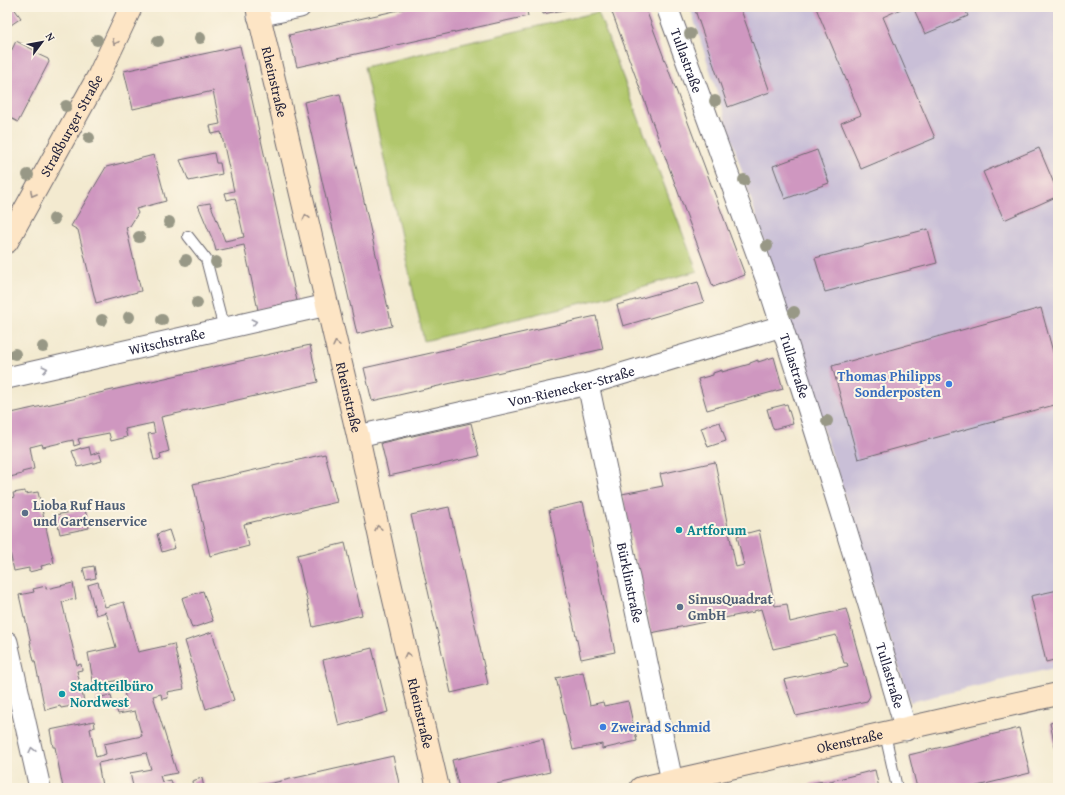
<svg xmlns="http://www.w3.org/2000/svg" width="1065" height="795" viewBox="0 0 1065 795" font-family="'Gentium Book Plus',serif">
  <rect width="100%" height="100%" fill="#fcf5e5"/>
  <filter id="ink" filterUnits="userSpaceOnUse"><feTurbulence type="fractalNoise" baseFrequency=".025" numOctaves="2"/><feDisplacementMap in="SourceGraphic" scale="8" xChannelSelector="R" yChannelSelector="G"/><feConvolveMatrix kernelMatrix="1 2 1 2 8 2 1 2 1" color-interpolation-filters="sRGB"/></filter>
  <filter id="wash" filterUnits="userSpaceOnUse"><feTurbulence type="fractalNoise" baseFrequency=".012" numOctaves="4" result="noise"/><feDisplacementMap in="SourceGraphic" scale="16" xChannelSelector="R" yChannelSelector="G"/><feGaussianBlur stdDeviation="0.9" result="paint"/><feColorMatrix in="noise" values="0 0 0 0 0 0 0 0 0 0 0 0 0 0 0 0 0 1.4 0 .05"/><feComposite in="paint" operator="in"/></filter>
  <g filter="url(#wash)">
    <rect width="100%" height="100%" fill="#f3ead0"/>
    <path fill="#c9bfd7" d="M 690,7 L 1058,7 L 1058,667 L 910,702 Z"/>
    <path fill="#b1c76c" stroke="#6a7454" d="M 598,12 L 697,271 L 603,298 L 424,341 L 364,67 Z"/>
    <g id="blocks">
      <path fill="#cf97c0" d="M 7,7 L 13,7 L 21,18 L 11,25 L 7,19 Z
        M 412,7 L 526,7 L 528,16 L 297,67 L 289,35 Z
        M 542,7 L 574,7 L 574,8 L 543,14 Z
        M 610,7 L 645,7 L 745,275 L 713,287 Z
        M 694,7 L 740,7 L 770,92 L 728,107 Z
        M 819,7 L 905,7 L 883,17 L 935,138 L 861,169 L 841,123 L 861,115 L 816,8 Z
        M 913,7 L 964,7 L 968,16 L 925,34 Z
        M 16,41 L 36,51 L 35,53 L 48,59 L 49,62 L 18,122 L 7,116 L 7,60 Z
        M 240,46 L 297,301 L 258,310 L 244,245 L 216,251 L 214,243 L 198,205 L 210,203 L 225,241 L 244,237 L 235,198 L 227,200 L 225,193 L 234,191 L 221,132 L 212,134 L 210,126 L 220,124 L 213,91 L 133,109 L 124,71 Z
        M 340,94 L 392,326 L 357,334 L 304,102 Z
        M 1039,148 L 1058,193 L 1058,196 L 1004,220 L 983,172 Z
        M 817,150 L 829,183 L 785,199 L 773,166 Z
        M 214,153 L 216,163 L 220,163 L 222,174 L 189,181 L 180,160 Z
        M 154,155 L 166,201 L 136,209 L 138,213 L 130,226 L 126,227 L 141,291 L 96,303 L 78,230 L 71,226 L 106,167 Z
        M 928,229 L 937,263 L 825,292 L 815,258 Z
        M 698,282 L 704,302 L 623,326 L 617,305 Z
        M 1041,308 L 1058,370 L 1058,404 L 858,459 L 832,366 Z
        M 596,316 L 603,349 L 372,401 L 364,368 Z
        M 310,345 L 318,382 L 161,417 L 169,451 L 160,454 L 161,459 L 154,460 L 148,434 L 155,433 L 153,423 L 125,429 L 127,437 L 111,441 L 109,433 L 78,439 L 80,444 L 74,446 L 73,440 L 43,447 L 42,444 L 30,447 L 34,469 L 22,472 L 22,474 L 10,477 L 10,475 L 7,475 L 7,414 Z
        M 774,357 L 783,389 L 707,410 L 698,379 L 713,375 L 713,373 L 722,370 L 722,372 L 750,364 L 750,363 L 758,360 L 758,362 Z
        M 787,404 L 793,424 L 773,429 L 767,409 Z
        M 720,422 L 726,441 L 708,447 L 701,428 Z
        M 471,423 L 479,456 L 389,476 L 381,443 Z
        M 89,447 L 91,455 L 99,452 L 102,461 L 78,467 L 72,451 L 81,448 L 81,449 Z
        M 325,454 L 337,502 L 244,524 L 249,546 L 210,556 L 193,484 Z
        M 715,462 L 736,567 L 744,565 L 737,536 L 759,530 L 775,606 L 787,604 L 790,622 L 846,609 L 870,696 L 867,701 L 796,716 L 784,680 L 848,666 L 847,663 L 844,663 L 836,635 L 773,649 L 761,609 L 754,611 L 754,612 L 651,633 L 622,494 L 663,486 L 660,474 Z
        M 25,491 L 25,494 L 38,492 L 54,563 L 41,566 L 42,569 L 29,572 L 29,568 L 14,571 L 7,538 L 7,499 L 14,497 L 13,493 Z
        M 583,502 L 615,652 L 581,659 L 549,510 Z
        M 449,507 L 488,684 L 451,693 L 411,515 Z
        M 85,509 L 89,528 L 60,534 L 56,515 Z
        M 169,530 L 175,548 L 162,552 L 157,534 Z
        M 345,543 L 362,615 L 313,627 L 297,555 Z
        M 94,566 L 96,578 L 86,580 L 83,568 Z
        M 98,582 L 105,607 L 124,602 L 138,652 L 174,644 L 184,689 L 167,692 L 168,698 L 162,699 L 161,694 L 153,696 L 177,773 L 160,776 L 162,782 L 171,780 L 173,788 L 127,788 L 133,786 L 130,773 L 151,769 L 146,753 L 98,763 L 102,786 L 108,785 L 109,788 L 63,788 L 55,747 L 53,747 L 50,730 L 94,721 L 95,727 L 90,729 L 96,757 L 106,754 L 104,744 L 142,736 L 135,711 L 118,714 L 115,704 L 126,702 L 122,679 L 94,686 L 88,653 L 116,647 L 106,612 L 96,615 L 88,585 Z
        M 73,583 L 76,599 L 62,602 L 77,665 L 81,664 L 82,670 L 77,671 L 84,701 L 72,704 L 72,706 L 61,708 L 60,706 L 45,710 L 35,661 L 34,661 L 30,643 L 31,643 L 25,617 L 24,617 L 19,595 L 34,592 L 33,589 L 46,586 L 46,589 Z
        M 1058,590 L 1058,659 L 1046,662 L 1031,596 Z
        M 203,591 L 213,621 L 192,628 L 182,598 Z
        M 212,632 L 234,700 L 206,709 L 185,641 Z
        M 372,648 L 388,712 L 339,726 L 323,660 Z
        M 583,672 L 590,705 L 603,702 L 604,706 L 628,701 L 637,741 L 602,749 L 602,744 L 573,750 L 556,678 Z
        M 111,695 L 113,705 L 98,708 L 96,698 Z
        M 1058,721 L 1058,756 L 1057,756 L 1050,723 Z
        M 1019,728 L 1030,773 L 969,788 L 917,788 L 909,755 Z
        M 543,739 L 550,772 L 479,788 L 459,788 L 452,760 Z
        M 393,756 L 400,788 L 259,788 L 259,786 Z
        M 875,770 L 879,788 L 804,788 L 810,786 L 810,784 L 822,781 L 822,783 Z
        M 202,778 L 204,788 L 193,788 L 192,781 Z"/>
    </g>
  </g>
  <g filter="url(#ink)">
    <use href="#blocks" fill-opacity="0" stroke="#6b686f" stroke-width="1"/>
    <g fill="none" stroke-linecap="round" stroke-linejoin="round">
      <g stroke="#6b686f" stroke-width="12">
        <path id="lane" d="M 188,236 L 206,259 L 224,329
          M 885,734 L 897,788"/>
      </g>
      <g stroke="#6b686f" stroke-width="23">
        <g id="street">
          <path id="s1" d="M 667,7 L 767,281 C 816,429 862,579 906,730"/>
          <path d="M 258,16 L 300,7"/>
          <path id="s2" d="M 7,378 L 327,305"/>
          <path id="s3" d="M 588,384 L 672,781"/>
          <path id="s4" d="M 358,436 L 588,384 L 782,326"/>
          <path d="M 7,642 L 40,788"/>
        </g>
      </g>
      <g stroke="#6b686f" stroke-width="24">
        <g id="secondary">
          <path id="s5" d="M 257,7 L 358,436 L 385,561 L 438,788"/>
          <path id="s6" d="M 7,242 L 99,75 L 131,7"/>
          <path id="s7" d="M 641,788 L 1058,694"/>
        </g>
      </g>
      <use href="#lane" stroke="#fff" stroke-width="10"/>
      <use href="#street" stroke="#fff" stroke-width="21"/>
      <use href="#secondary" stroke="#fde5c5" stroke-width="22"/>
    </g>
    <g fill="#989886">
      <circle cx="690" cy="34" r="6"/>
      <circle cx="200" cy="38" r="6"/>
      <circle cx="97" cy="40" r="6"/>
      <circle cx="158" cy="41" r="6"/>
      <circle cx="715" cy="101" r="6"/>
      <circle cx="66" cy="106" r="6"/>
      <circle cx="89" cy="138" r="6"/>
      <circle cx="28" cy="175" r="6"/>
      <circle cx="744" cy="180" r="6"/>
      <circle cx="54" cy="219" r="6"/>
      <circle cx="169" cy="222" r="6"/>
      <circle cx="139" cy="237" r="6"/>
      <circle cx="767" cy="246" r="6"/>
      <circle cx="186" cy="260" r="6"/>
      <circle cx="216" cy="262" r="6"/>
      <circle cx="197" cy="303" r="6"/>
      <circle cx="794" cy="312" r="6"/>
      <circle cx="129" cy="317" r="6"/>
      <circle cx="102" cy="320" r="6"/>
      <circle cx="162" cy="320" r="6"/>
      <circle cx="43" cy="347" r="6"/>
      <circle cx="15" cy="354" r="6"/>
      <circle cx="827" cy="421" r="6"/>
    </g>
    <defs><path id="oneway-chevron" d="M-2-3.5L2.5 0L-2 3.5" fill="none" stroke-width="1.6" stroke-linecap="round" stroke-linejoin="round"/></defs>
    <g stroke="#9a8d87">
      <use href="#oneway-chevron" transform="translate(115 42) rotate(115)"/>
      <use href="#oneway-chevron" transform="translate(33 194) rotate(119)"/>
      <use href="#oneway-chevron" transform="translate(306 217) rotate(-103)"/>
      <use href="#oneway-chevron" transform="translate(336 344) rotate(-103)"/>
      <use href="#oneway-chevron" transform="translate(378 528) rotate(-102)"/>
      <use href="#oneway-chevron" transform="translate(407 655) rotate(-103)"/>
    </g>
    <g stroke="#9c9ca7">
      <use href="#oneway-chevron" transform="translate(254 322) rotate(-13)"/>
      <use href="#oneway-chevron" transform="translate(45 369) rotate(-13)"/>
      <use href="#oneway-chevron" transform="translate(32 750) rotate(-103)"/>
    </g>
  </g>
  <g fill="#3f7fe0" stroke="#fcf5e5" stroke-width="1.5">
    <circle cx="949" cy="384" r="4"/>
    <circle cx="603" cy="727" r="4"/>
  </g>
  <g fill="#5c6f8a" stroke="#fcf5e5" stroke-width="1.5">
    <circle cx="25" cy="513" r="4"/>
    <circle cx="680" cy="607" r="4"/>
  </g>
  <g fill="#0f9aa8" stroke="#fcf5e5" stroke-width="1.5">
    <circle cx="679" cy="530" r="4"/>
    <circle cx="62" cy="694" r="4"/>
  </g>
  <g text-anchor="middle" stroke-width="4" stroke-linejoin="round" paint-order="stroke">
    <g font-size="14" fill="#22223b" stroke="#fcf5e5">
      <text dy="5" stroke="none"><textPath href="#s1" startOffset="57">Tullastraße</textPath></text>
      <text dy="5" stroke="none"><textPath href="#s5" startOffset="77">Rheinstraße</textPath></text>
      <text dy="5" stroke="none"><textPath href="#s6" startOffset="133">Straßburger Straße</textPath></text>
      <text dy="5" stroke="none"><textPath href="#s2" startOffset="164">Witschstraße</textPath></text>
      <text dy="5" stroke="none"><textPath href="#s1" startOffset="381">Tullastraße</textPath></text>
      <text dy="5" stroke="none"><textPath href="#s4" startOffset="219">Von-Rienecker-Straße</textPath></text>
      <text dy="5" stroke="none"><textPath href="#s5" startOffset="401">Rheinstraße</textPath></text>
      <text dy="5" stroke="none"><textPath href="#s3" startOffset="203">Bürklinstraße</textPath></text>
      <text dy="5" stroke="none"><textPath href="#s1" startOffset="705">Tullastraße</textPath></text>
      <text dy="5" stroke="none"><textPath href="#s5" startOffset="725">Rheinstraße</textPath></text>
      <text dy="5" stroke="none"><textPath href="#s7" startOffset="214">Okenstraße</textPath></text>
    </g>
    <g font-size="14" font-weight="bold" fill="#366cbe" stroke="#fcf5e5" text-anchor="end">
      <text x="941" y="381">Thomas Philipps<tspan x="941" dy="16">Sonderposten</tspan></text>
      <text x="611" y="732" text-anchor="start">Zweirad Schmid</text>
    </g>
    <g font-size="14" font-weight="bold" fill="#4e5e75" stroke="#fcf5e5" text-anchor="start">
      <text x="33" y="510">Lioba Ruf Haus<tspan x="33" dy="16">und Gartenservice</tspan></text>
      <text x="688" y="604">SinusQuadrat<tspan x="688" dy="16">GmbH</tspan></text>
    </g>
    <g font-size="14" font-weight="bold" fill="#0d838f" stroke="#fcf5e5" text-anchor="start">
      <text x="687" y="535">Artforum</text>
      <text x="70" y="691">Stadtteilbüro<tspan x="70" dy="16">Nordwest</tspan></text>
    </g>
  </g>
  <rect width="1065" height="795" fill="none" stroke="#fcf5e5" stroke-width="24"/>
  <g transform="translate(42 42) rotate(58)" stroke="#fcf5e5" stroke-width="3" paint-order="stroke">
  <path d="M0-3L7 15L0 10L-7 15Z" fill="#22223b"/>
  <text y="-6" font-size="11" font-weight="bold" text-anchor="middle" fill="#22223b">N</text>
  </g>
</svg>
